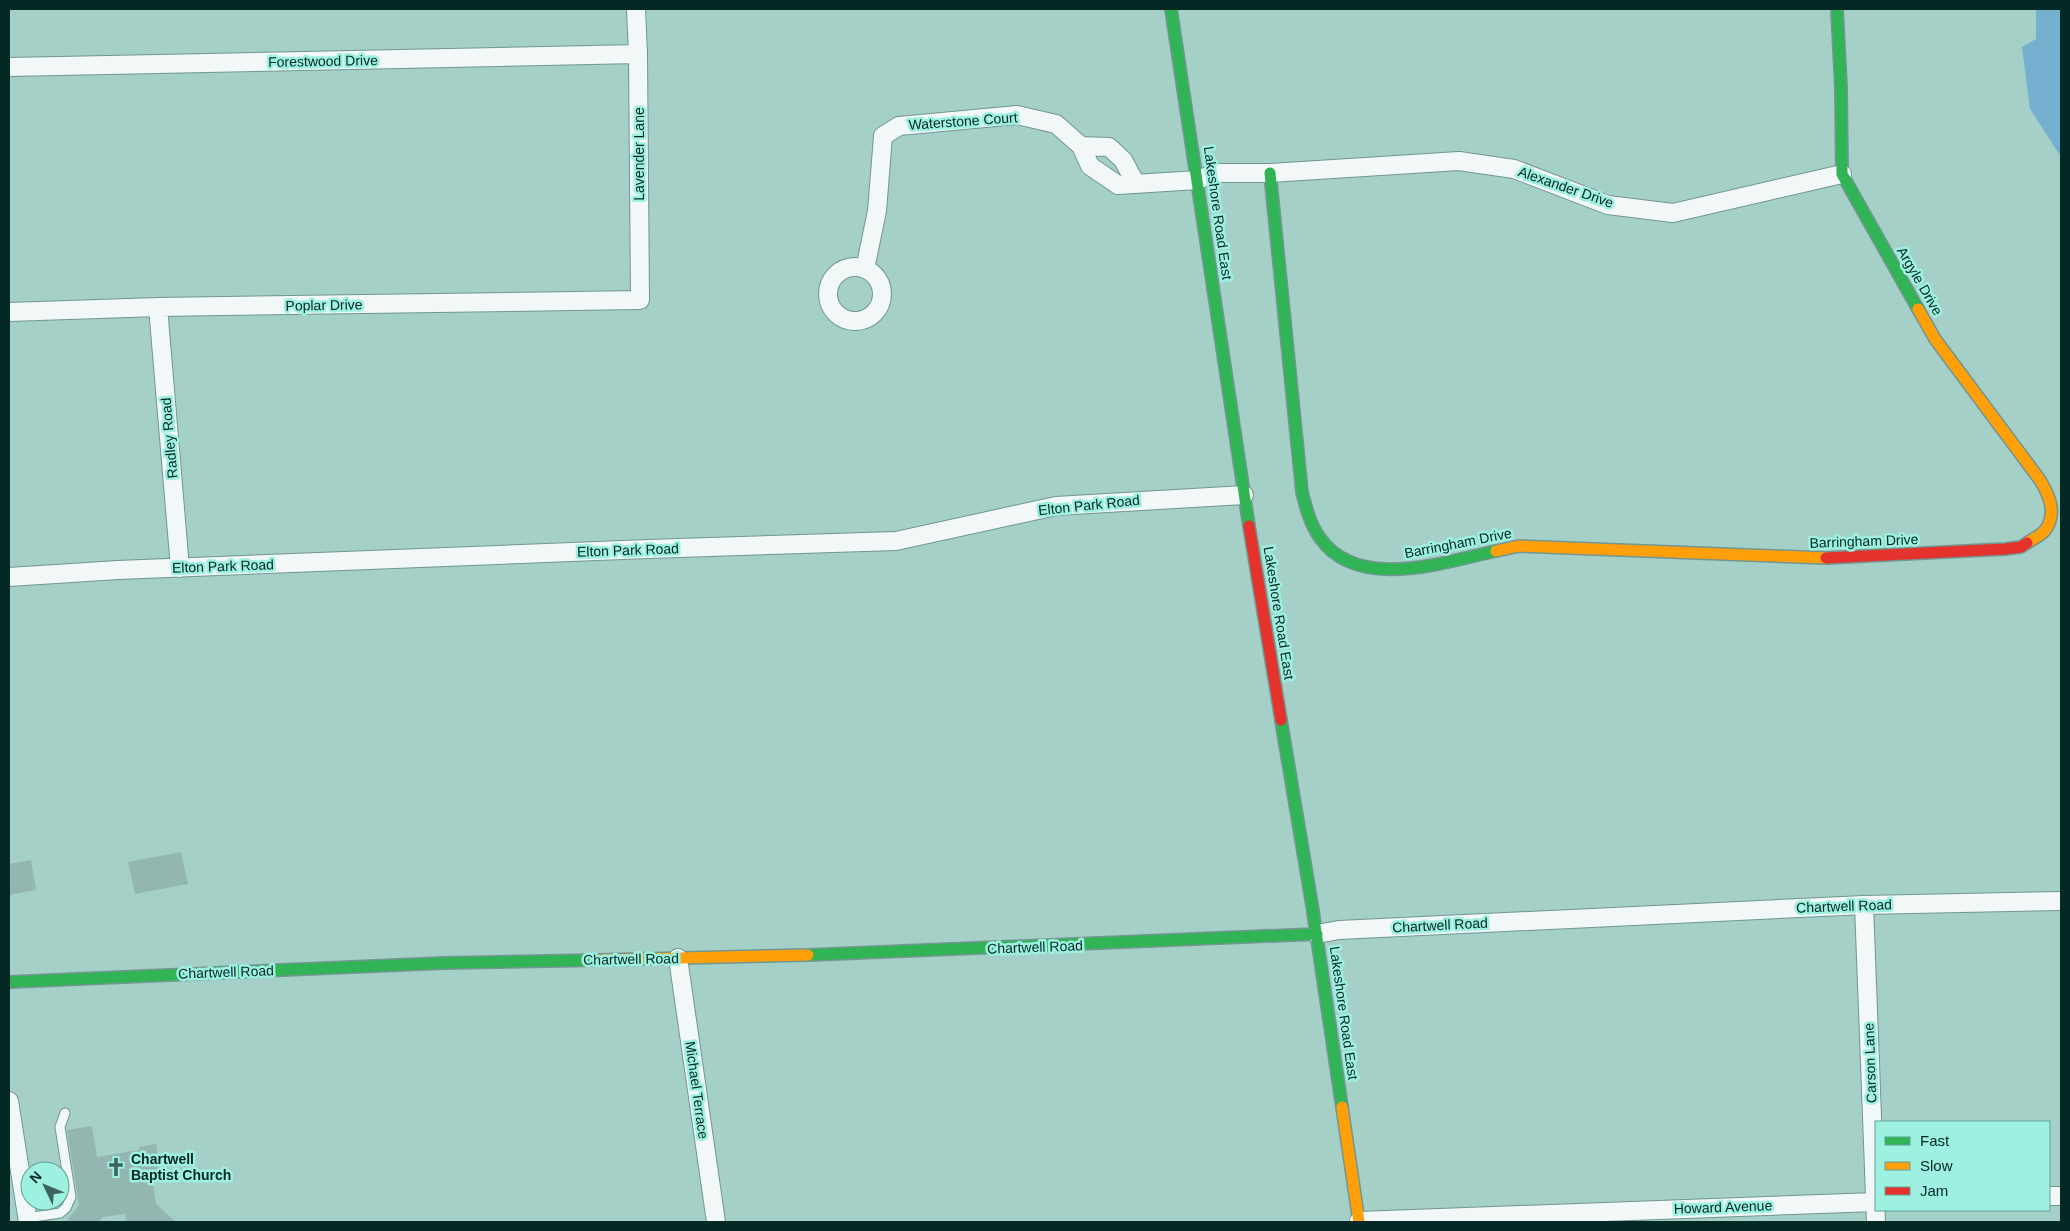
<svg xmlns="http://www.w3.org/2000/svg" width="2070" height="1231" viewBox="0 0 2070 1231" font-family="Arial,sans-serif">
  <rect width="100%" height="100%" fill="#a4d0c8"/>
  <path fill="#75b0d0" d="M 2036,9 L 2061,9 L 2061,157 L 2030,109 L 2022,47 L 2036,39 Z"/>
  <path fill="#93b7b0" d="M 181,852 L 188,884 L 135,894 L 128,862 Z
    M 31,860 L 36,890 L 9,895 L 9,864 Z
    M 92,1126 L 97,1157 L 139,1150 L 139,1147 L 156,1144 L 161,1176 L 152,1178 L 156,1204 L 176,1222 L 126,1222 L 125,1214 L 103,1217 L 99,1222 L 66,1222 L 79,1205 L 67,1130 Z"/>
  <g fill="none" stroke-linecap="round" stroke-linejoin="round">
    <g stroke="#729690" stroke-width="11">
      <path id="lane" d="M 27,1218 L 60,1213 L 66,1208 L 71,1197 L 60,1127 L 65,1113"/>
    </g>
    <g stroke="#729690" stroke-width="20">
      <path id="street" d="M 9,67 L 638,54
        M 1081,146 L 1109,147 L 1123,160 L 1136,184
        M828 294a27 27 0 1 1 54 0a27 27 0 1 1-54 0Z
        M 865,269 L 877,211 L 883,136 L 899,126 L 1017,115 L 1056,124 L 1081,146 L 1090,166 L 1118,185 L 1198,180 L 1215,173 L 1270,173 L 1459,161 L 1514,169 L 1608,205 L 1673,213 L 1842,174
        M 158,307 L 180,568
        M 9,312 L 158,307 L 640,300 L 638,54 L 636,9
        M 9,577 L 118,570 L 648,549 L 896,541 L 1056,506 L 1244,495
        M 1864,905 L 1876,1222
        M 1317,934 L 1339,930 L 1864,905 L 2061,901
        M 678,958 L 716,1222
        M 9,1101 L 28,1222
        M 2049,1196 L 2061,1196
        M 1359,1221 L 1876,1202"/>
    </g>
    <g stroke="#729690" stroke-width="14">
      <path id="fast" d="M 1171,9 L 1249,526
        M 1837,9 L 1841,88 L 1842,174 L 1918,309
        M 1270,173 L 1302,492 C 1306,508 1310,524 1320,538 C 1358,592 1444,562 1496,551
        M 1281,720 L 1312,905 L 1342,1107
        M 808,955 L 1317,934
        M 9,982 L 444,963 L 600,960"/>
    </g>
    <g stroke="#729690" stroke-width="14">
      <path id="slow" d="M 1918,309 L 1935,339 L 2040,480 C 2049,495 2057,512 2046,529 C 2043,535 2032,539 2027,543
        M 1496,551 L 1519,546 L 1826,558
        M 600,960 L 808,955
        M 1342,1107 L 1359,1222"/>
    </g>
    <g stroke="#729690" stroke-width="14">
      <path id="jam" d="M 1249,526 L 1281,720
        M 1826,558 L 2005,549 L 2021,547 L 2027,543"/>
    </g>
    <use href="#lane" stroke="#f1f8f7" stroke-width="9"/>
    <use href="#street" stroke="#f1f8f7" stroke-width="18"/>
    <use href="#fast" stroke="#30b455" stroke-width="11"/>
    <use href="#slow" stroke="#ff9f0a" stroke-width="11"/>
    <use href="#jam" stroke="#e5322d" stroke-width="11"/>
  </g>
  <defs>
    <g id="church-bare" transform="scale(1.5)"><path d="M-1.2-6h2.4v3.5h3.3v2.4h-3.3V6h-2.4V-.1h-3.3v-2.4h3.3Z" fill="#3c635d" stroke="#9ef0e1" stroke-width="2.5" paint-order="stroke"/></g>
  </defs>
  <g fill-rule="evenodd">
    <use href="#church-bare" x="116" y="1167"/>
  </g>
  <g text-anchor="middle" stroke-width="5" stroke-linejoin="round" paint-order="stroke">
    <g font-size="14" fill="#042823" stroke="#9ef0e1">
      <text transform="translate(323 61) rotate(-1)" y="5">Forestwood Drive</text>
      <text transform="translate(963 121) rotate(-4)" y="5">Waterstone Court</text>
      <text transform="translate(639 154) rotate(-90)" y="5">Lavender Lane</text>
      <text transform="translate(1566 187) rotate(19)" y="5">Alexander Drive</text>
      <text transform="translate(1218 213) rotate(82)" y="5">Lakeshore Road East</text>
      <text transform="translate(1920 281) rotate(60)" y="5">Argyle Drive</text>
      <text transform="translate(324 305) rotate(-1)" y="5">Poplar Drive</text>
      <text transform="translate(169 438) rotate(-95)" y="5">Radley Road</text>
      <text transform="translate(1089 505) rotate(-6)" y="5">Elton Park Road</text>
      <text transform="translate(1864 541) rotate(-2)" y="5">Barringham Drive</text>
      <text transform="translate(1458 543) rotate(-11)" y="5">Barringham Drive</text>
      <text transform="translate(628 550) rotate(-2)" y="5">Elton Park Road</text>
      <text transform="translate(223 566) rotate(-2)" y="5">Elton Park Road</text>
      <text transform="translate(1279 613) rotate(81)" y="5">Lakeshore Road East</text>
      <text transform="translate(1844 906) rotate(-2)" y="5">Chartwell Road</text>
      <text transform="translate(1440 925) rotate(-3)" y="5">Chartwell Road</text>
      <text transform="translate(1035 947) rotate(-2)" y="5">Chartwell Road</text>
      <text transform="translate(631 959) rotate(-1)" y="5">Chartwell Road</text>
      <text transform="translate(226 972) rotate(-2)" y="5">Chartwell Road</text>
      <text transform="translate(1344 1013) rotate(82)" y="5">Lakeshore Road East</text>
      <text transform="translate(1870 1063) rotate(-92)" y="5">Carson Lane</text>
      <text transform="translate(697 1090) rotate(82)" y="5">Michael Terrace</text>
      <text transform="translate(1723 1207) rotate(-2)" y="5">Howard Avenue</text>
    </g>
    <g font-size="14" font-weight="bold" fill="#042823" stroke="#9ef0e1" text-anchor="start">
      <text x="131" y="1164">Chartwell<tspan x="131" dy="16">Baptist Church</tspan></text>
    </g>
  </g>
  <rect width="2070" height="1231" fill="none" stroke="#042823" stroke-width="20"/>
  <rect x="1875" y="1121" width="175" height="90" fill="#9ef0e1" stroke="#60a095"/>
  <rect x="1885" y="1137" width="25" height="8" fill="#30b455" stroke="#60a095"/>
  <text x="1920" y="1146" font-size="15" fill="#042823">Fast</text>
  <rect x="1885" y="1162" width="25" height="8" fill="#ff9f0a" stroke="#60a095"/>
  <text x="1920" y="1171" font-size="15" fill="#042823">Slow</text>
  <rect x="1885" y="1187" width="25" height="8" fill="#e5322d" stroke="#60a095"/>
  <text x="1920" y="1196" font-size="15" fill="#042823">Jam</text>
  <g transform="translate(45 1186) rotate(313)"><circle r="24" fill="#9ef0e1" stroke="#60a095"/>
  <path d="M0-4L9 19L0 12L-9 19Z" fill="#3c635d"/>
  <text y="-8" font-size="14" font-weight="bold" text-anchor="middle" fill="#042823">N</text>
  </g>
</svg>
